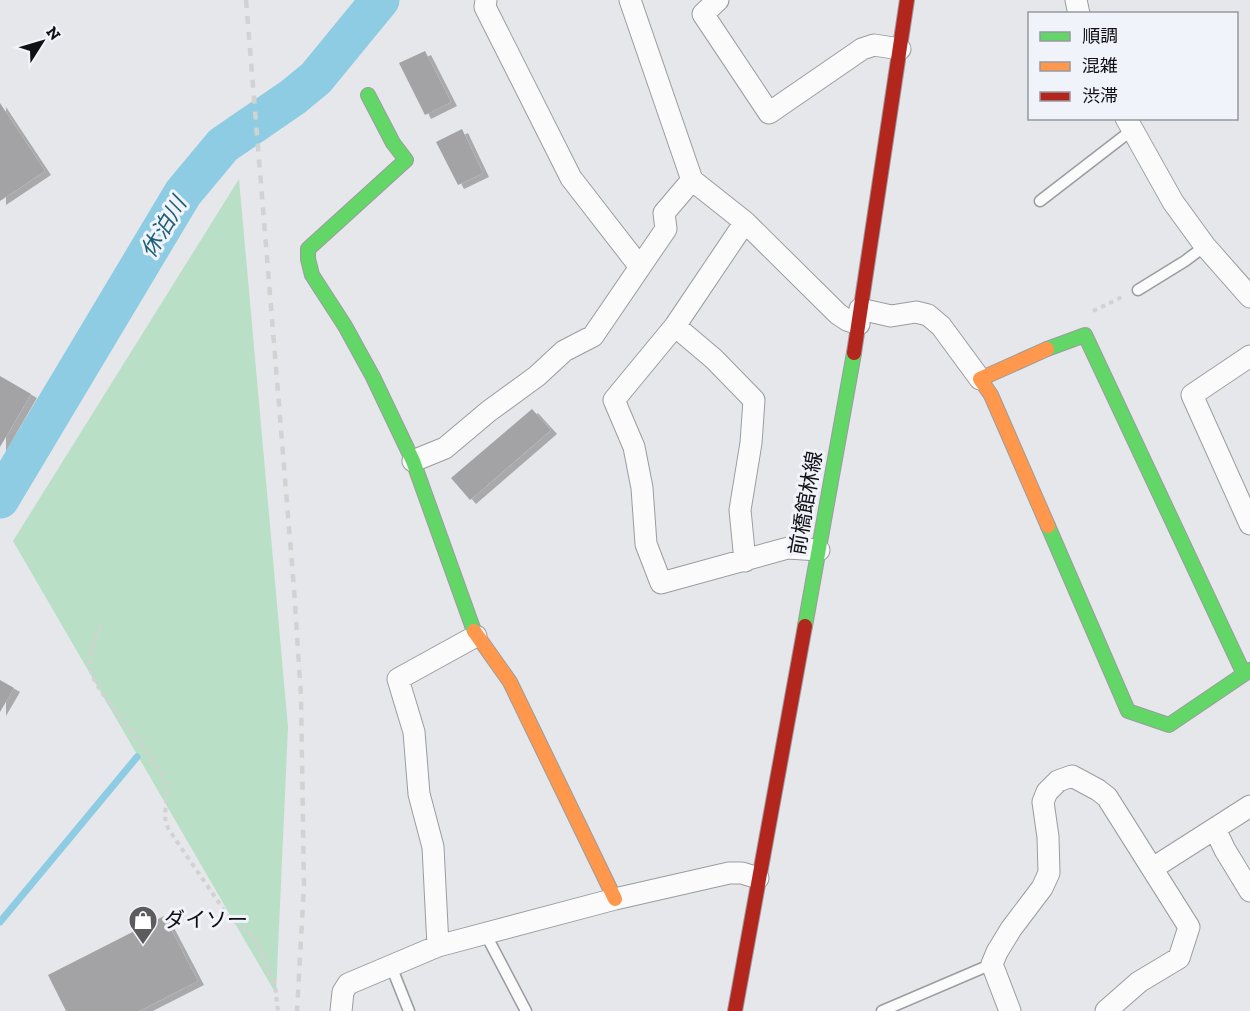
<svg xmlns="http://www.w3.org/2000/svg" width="1250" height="1011" viewBox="0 0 1250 1011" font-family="'Zilla Slab','Noto Sans JP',serif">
  <defs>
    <filter id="shadow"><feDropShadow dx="6" dy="4" stdDeviation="0" flood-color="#0004"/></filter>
  </defs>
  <rect width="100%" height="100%" fill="#e6e7eb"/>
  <path fill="#b9dfc7" d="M 239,179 L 288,727 L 276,994 L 13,541 Z"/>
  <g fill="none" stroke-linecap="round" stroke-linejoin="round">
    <path stroke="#8ecce3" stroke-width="7" d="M 0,922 L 137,757"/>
    <path stroke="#8ecce3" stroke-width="39" d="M 0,499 L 183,193 L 223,145 L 293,97 L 316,78 L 380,0"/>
  </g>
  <path fill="#a3a3a6" filter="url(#shadow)" d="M 425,51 L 451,102 L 425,115 L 399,63 Z
    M 0,103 L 45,171 L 0,201 Z
    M 462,129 L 483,173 L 458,185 L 436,142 Z
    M 0,376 L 31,394 L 0,447 Z
    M 532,409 L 551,430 L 470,500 L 451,478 Z
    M 0,680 L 14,688 L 0,712 Z
    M 164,916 L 198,981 L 139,1011 L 66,1011 L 48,975 Z"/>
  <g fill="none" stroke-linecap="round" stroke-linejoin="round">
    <g stroke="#9b9c9f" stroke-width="13">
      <path id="lane" d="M 1040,201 L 1132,130
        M 1138,290 L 1185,261 L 1205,246
        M 485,933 L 526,1011
        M 391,966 L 409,1011
        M 882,1011 L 992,964"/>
    </g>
    <g stroke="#9b9c9f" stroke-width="23">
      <path id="street" d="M 486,0 L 485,7 L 571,178 L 640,267
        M 630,0 L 692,180 L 745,222 L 838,314 L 847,320 L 859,324
        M 718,0 L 703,14 L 769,113 L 862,49 L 874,45 L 900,49
        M 1076,0 L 1079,14
        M 1126,118 L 1173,202 L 1205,246 L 1250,297
        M 745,222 L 675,326 L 614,400 L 634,447 L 642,488 L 646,544 L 661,583 L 788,548 L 819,550
        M 860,309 L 891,316 L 916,312 L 928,315 L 941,326 L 980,379
        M 675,326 L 714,359 L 754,400 L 751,443 L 740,510 L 745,561
        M 1250,356 L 1192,395 L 1250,524
        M 413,461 L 445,448 L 489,411 L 537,376 L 564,351 L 593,336 L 666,229 L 664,213 L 692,180
        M 1215,829 L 1225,850 L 1250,891
        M 1153,868 L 1250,806
        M 438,946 L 433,847 L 419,794 L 414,732 L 398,679 L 476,636
        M 341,1011 L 343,992 L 348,984 L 438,946 L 615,899 L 729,873 L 742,873 L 758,878
        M 1010,1011 L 992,964 L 997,952 L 1011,929 L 1042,888 L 1049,873 L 1048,837 L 1043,802 L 1047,792 L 1058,781 L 1072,776 L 1098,790 L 1107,797 L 1189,927 L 1179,958 L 1139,982 L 1106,1011"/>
    </g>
    <g stroke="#9b9c9f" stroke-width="16">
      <path id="fast" d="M 368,95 L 393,143 L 406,160 L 308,249 L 308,259 L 312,275 L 345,326 L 373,377 L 413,461 L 474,631
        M 1047,349 L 1085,335 L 1244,674
        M 1048,526 L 1128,711 L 1169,725 L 1250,670
        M 805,626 L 854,353"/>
    </g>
    <g stroke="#9b9c9f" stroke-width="16">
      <path id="slow" d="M 1047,349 L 980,379 L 991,395 L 1048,526
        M 474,631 L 510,682 L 615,899"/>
    </g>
    <g stroke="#9b9c9f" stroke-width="16">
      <path id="jam" d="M 854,353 L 907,0
        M 735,1011 L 805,626"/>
    </g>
    <path stroke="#d2d2d2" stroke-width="4" stroke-dasharray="4.5 4.5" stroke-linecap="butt" d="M 1093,311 L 1124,296
      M 101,626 C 95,639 89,651 90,666 C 91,690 149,748 163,777 C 173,799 159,812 169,830 L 228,916 L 254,937 L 275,985 L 278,1011"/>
    <use href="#lane" stroke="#fbfbfc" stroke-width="10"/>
    <use href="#street" stroke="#fbfbfc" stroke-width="21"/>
    <use href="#fast" stroke="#63d668" stroke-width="14"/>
    <use href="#slow" stroke="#ff974d" stroke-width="14"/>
    <use href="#jam" stroke="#b3261e" stroke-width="14"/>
    <path stroke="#d2d2d2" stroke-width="4.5" stroke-dasharray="8 8" stroke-linecap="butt" d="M 246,0 L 294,589 L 301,696 L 304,885 L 297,1011"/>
  </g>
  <defs>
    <g id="shop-pin" transform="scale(1.5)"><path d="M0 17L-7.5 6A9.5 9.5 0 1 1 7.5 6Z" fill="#5c5c5f" stroke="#f1f3fa"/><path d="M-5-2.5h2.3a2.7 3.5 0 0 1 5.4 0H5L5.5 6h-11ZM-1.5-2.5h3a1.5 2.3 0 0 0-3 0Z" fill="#fff"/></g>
  </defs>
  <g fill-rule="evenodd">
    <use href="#shop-pin" x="143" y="920"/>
  </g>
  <g text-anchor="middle" stroke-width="6" stroke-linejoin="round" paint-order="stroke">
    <g font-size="21" fill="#111114" stroke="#f1f3fa">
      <text transform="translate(806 503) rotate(-80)" y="7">前橋館林線</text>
    </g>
    <g font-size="21" fill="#111114" stroke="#f1f3fa" text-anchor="start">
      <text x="164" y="927">ダイソー</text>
    </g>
    <g font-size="22" font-style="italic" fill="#195f76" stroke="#f1f3fa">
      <text transform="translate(163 227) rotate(-59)" y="8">休泊川</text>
    </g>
  </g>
  <rect x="1028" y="12" width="210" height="108" fill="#f1f3fa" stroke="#97999e" stroke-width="1.5"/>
  <rect x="1040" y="32" width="30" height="9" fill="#63d668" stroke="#97999e" stroke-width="1.5"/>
  <text x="1082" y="42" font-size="18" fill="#111114">順調</text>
  <rect x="1040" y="62" width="30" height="9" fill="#ff974d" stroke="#97999e" stroke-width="1.5"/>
  <text x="1082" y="72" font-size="18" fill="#111114">混雑</text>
  <rect x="1040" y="92" width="30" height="9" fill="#b3261e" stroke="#97999e" stroke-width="1.5"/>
  <text x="1082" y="102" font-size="18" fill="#111114">渋滞</text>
  <g transform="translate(42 42) rotate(53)" stroke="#f1f3fa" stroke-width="4.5" paint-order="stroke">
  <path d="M0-4.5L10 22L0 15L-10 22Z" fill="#111114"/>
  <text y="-9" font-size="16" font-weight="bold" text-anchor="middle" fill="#111114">N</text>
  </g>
</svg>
